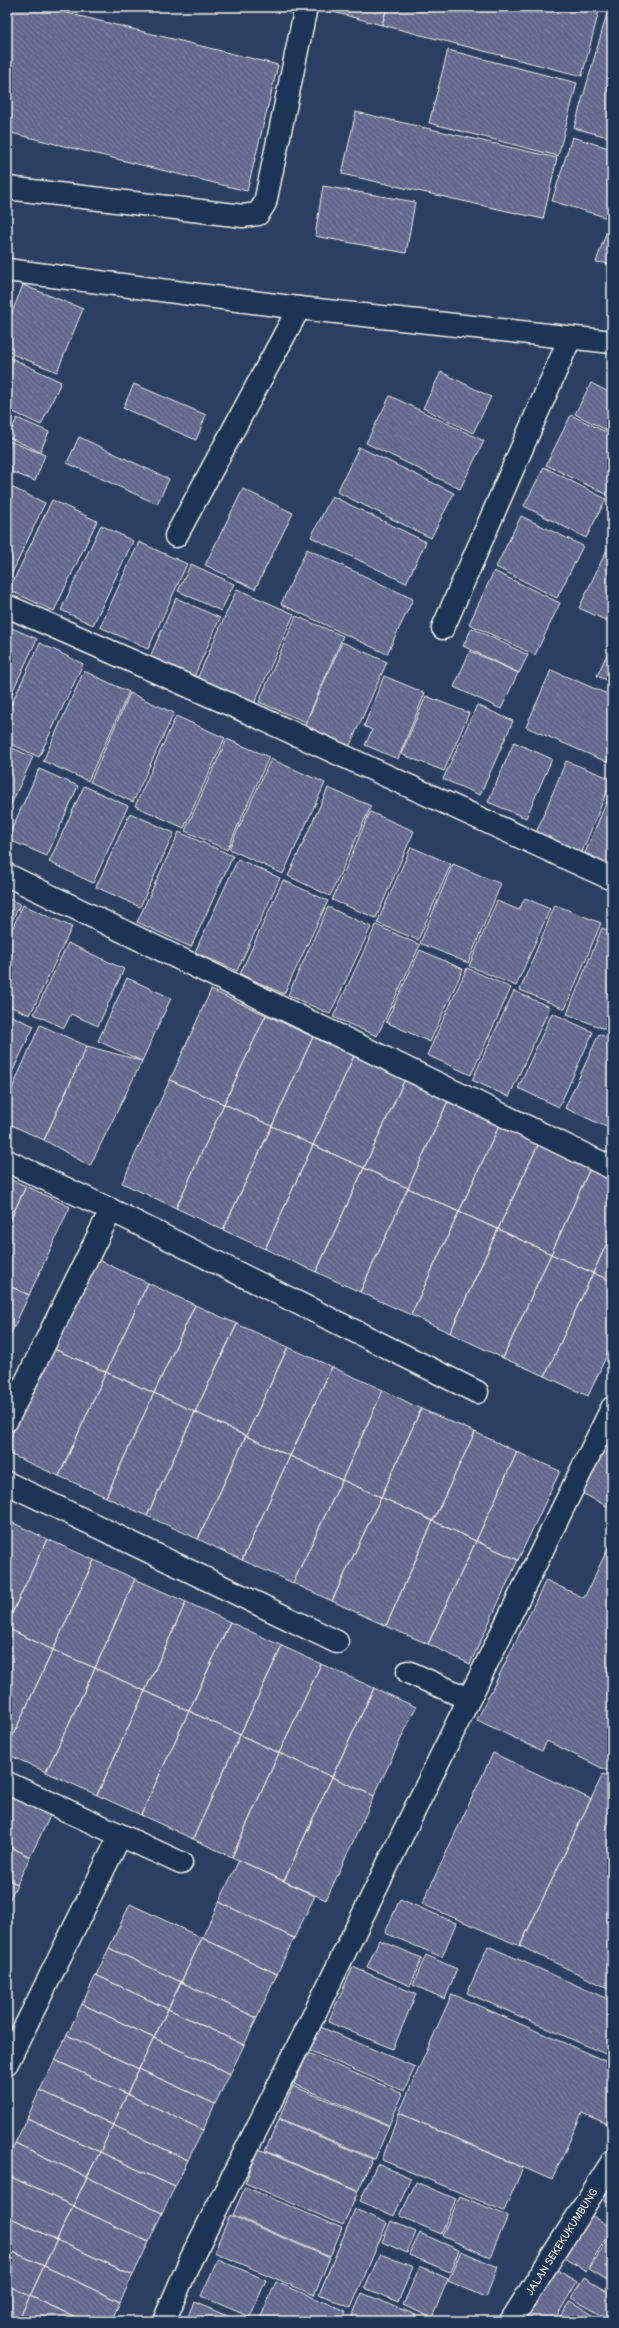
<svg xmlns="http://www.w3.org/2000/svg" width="619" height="2328" viewBox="0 0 619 2328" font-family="Pangolin,sans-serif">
  <defs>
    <pattern id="building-back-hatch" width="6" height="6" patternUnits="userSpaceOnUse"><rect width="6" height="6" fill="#63678d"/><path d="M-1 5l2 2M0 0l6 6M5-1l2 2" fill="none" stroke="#7a7d9d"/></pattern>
  </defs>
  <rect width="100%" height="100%" fill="#2b3f62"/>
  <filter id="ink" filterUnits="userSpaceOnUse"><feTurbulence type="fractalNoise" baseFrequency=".025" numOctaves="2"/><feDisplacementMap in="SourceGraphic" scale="8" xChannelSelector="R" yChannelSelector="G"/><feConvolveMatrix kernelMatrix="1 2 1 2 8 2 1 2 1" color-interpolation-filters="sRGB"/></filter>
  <g filter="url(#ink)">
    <path fill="url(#building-back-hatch)" stroke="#f4f1e8" d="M 7,7 L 43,7 L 278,65 L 247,191 L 7,132 Z
      M 323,7 L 387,7 L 382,25 L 322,9 Z
      M 387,7 L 600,7 L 582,76 L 382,25 Z
      M 609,7 L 612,7 L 612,138 L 574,128 Z
      M 448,50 L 577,83 L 558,156 L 429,123 Z
      M 356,112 L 557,158 L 543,219 L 342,174 Z
      M 572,137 L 612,149 L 612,203 L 608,218 L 552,201 Z
      M 323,186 L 415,202 L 406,253 L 315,236 Z
      M 612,216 L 612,264 L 596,262 Z
      M 23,285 L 83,309 L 57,372 L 7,352 L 7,325 Z
      M 7,356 L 61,382 L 41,425 L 7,409 Z
      M 441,372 L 491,397 L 473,433 L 423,408 Z
      M 591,383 L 612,394 L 612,433 L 575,414 Z
      M 134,384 L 206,415 L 196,440 L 123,408 Z
      M 390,396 L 484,441 L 460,489 L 366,443 Z
      M 571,415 L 612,435 L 612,497 L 546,465 Z
      M 17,418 L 49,432 L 40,452 L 8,437 Z
      M 79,437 L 169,479 L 157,504 L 67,463 Z
      M 7,440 L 45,455 L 35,481 L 7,470 Z
      M 359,447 L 454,493 L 431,538 L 337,492 Z
      M 544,467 L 606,499 L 586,538 L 524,506 Z
      M 7,485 L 45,503 L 7,584 Z
      M 243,489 L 293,513 L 255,589 L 205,565 Z
      M 332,496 L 426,542 L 406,583 L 311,537 Z
      M 52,500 L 97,521 L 54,611 L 9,590 Z
      M 521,516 L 583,546 L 557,598 L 496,567 Z
      M 101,525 L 133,541 L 93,625 L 61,610 Z
      M 612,539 L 612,623 L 579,608 Z
      M 139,542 L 187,564 L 148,649 L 100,627 Z
      M 307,549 L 413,599 L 387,654 L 281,604 Z
      M 191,564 L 234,584 L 221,611 L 178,591 Z
      M 494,571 L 560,603 L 535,655 L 469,624 Z
      M 237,589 L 294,614 L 254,704 L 197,679 Z
      M 176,598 L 220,618 L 193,679 L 149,659 Z
      M 296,616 L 343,636 L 306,722 L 259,702 Z
      M 7,626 L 37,639 L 7,703 Z
      M 472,628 L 528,655 L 519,673 L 463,646 Z
      M 342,642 L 387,662 L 347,752 L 302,732 Z
      M 40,643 L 83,664 L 39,757 L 7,742 L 7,713 Z
      M 612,643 L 612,682 L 597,676 Z
      M 470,651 L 518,673 L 501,709 L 454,687 Z
      M 551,670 L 612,696 L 612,750 L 607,762 L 526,727 Z
      M 84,671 L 129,692 L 88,781 L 43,761 Z
      M 384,676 L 425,693 L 398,759 L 365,745 L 372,730 L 364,726 Z
      M 130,693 L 174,713 L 133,802 L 90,782 Z
      M 426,696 L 469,713 L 444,771 L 401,754 Z
      M 477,705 L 513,721 L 480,795 L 443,779 Z
      M 176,716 L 225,738 L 184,828 L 135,806 Z
      M 227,739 L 269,757 L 227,850 L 185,831 Z
      M 514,742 L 552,759 L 526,818 L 488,802 Z
      M 7,746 L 33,757 L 7,813 Z
      M 271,759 L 325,783 L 283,874 L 229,849 Z
      M 566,761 L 612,779 L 582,852 L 536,833 Z
      M 39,769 L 78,786 L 47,856 L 7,839 Z
      M 84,786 L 128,806 L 93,883 L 49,862 Z
      M 328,788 L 371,806 L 330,896 L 288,876 Z
      M 612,789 L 612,864 L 585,853 Z
      M 370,812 L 414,831 L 376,918 L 332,900 Z
      M 130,813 L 174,833 L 140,907 L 96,887 Z
      M 179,832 L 233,856 L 191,947 L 137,922 Z
      M 411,847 L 451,864 L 418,940 L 377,923 Z
      M 238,859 L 280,878 L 237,971 L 195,952 Z
      M 453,864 L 501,884 L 468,963 L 420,943 Z
      M 283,880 L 328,901 L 284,994 L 240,974 Z
      M 7,898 L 20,904 L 7,931 Z
      M 525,898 L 550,909 L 516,986 L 469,966 L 497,901 L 519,910 Z
      M 23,905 L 72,927 L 30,1015 L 7,1005 L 7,940 Z
      M 555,905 L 601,923 L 565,1009 L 520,990 Z
      M 328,907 L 371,927 L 330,1014 L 288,995 Z
      M 376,925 L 420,945 L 377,1036 L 333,1017 Z
      M 602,928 L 612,932 L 612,1032 L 567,1014 Z
      M 68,943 L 124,969 L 98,1026 L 71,1014 L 64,1028 L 34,1014 Z
      M 420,950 L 463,969 L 430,1042 L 386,1022 Z
      M 467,968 L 511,988 L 471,1075 L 427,1055 Z
      M 127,978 L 171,998 L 142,1061 L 98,1041 Z
      M 211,990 L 266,1015 L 224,1104 L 170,1080 Z
      M 514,991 L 550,1007 L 509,1097 L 472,1080 Z
      M 552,1013 L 593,1032 L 559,1107 L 518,1088 Z
      M 7,1014 L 34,1026 L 7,1083 Z
      M 266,1015 L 313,1037 L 272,1126 L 224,1104 Z
      M 40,1025 L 87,1046 L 44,1140 L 7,1123 L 7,1100 Z
      M 599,1034 L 612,1040 L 611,1129 L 565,1108 Z
      M 313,1037 L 354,1056 L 313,1145 L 272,1126 Z
      M 87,1046 L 142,1061 L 90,1166 L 44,1140 Z
      M 354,1056 L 405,1079 L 364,1168 L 313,1145 Z
      M 405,1079 L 449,1099 L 408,1188 L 364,1168 Z
      M 170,1080 L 224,1104 L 176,1208 L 122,1183 Z
      M 449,1099 L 501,1122 L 459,1212 L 408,1188 Z
      M 224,1104 L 272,1126 L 223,1230 L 176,1208 Z
      M 501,1122 L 540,1141 L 498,1229 L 459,1212 Z
      M 272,1126 L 313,1145 L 265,1249 L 223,1230 Z
      M 540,1141 L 592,1164 L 551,1254 L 498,1229 Z
      M 313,1145 L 364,1168 L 316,1272 L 265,1249 Z
      M 592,1164 L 612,1174 L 612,1232 L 593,1273 L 551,1254 Z
      M 364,1168 L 408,1188 L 360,1292 L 316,1272 Z
      M 7,1178 L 26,1186 L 7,1227 Z
      M 26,1186 L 70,1207 L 29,1295 L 7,1285 L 7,1227 Z
      M 408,1188 L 459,1212 L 411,1315 L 360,1292 Z
      M 459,1212 L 498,1229 L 450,1333 L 411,1315 Z
      M 498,1229 L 551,1254 L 503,1358 L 450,1333 Z
      M 612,1232 L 612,1281 L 593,1273 Z
      M 551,1254 L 593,1273 L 545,1376 L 503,1358 Z
      M 94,1258 L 148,1283 L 106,1372 L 52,1348 Z
      M 593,1273 L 612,1281 L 612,1344 L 588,1396 L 545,1376 Z
      M 148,1283 L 195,1305 L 154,1393 L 106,1372 Z
      M 7,1285 L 29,1295 L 7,1342 Z
      M 195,1305 L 237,1324 L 195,1412 L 154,1393 Z
      M 237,1324 L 288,1347 L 246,1436 L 195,1412 Z
      M 288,1347 L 332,1367 L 290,1456 L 246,1436 Z
      M 52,1348 L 106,1372 L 59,1476 L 7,1453 L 7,1445 Z
      M 332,1367 L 383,1390 L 342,1480 L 290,1456 Z
      M 106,1372 L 154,1393 L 106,1497 L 59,1476 Z
      M 383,1390 L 421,1409 L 381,1497 L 342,1480 Z
      M 154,1393 L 195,1412 L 147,1516 L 106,1497 Z
      M 421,1409 L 475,1432 L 433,1521 L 381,1497 Z
      M 195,1412 L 246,1436 L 198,1539 L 147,1516 Z
      M 475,1432 L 517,1452 L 476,1541 L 433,1521 Z
      M 612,1433 L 612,1509 L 580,1492 Z
      M 246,1436 L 290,1456 L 242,1560 L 198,1539 Z
      M 517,1452 L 560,1471 L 518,1560 L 476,1541 Z
      M 290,1456 L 342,1480 L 293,1583 L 242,1560 Z
      M 342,1480 L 381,1497 L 332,1601 L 293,1583 Z
      M 381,1497 L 433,1521 L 386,1626 L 332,1601 Z
      M 7,1520 L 47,1539 L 7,1624 Z
      M 433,1521 L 476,1541 L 428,1644 L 386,1626 Z
      M 47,1539 L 94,1560 L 53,1650 L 7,1628 L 7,1624 Z
      M 612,1540 L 612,1773 L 547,1741 L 542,1751 L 477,1720 L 546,1580 L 584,1598 Z
      M 476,1541 L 518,1560 L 470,1664 L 428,1644 Z
      M 94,1560 L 135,1579 L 95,1668 L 53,1650 Z
      M 135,1579 L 186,1602 L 145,1691 L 95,1668 Z
      M 186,1602 L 230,1622 L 189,1711 L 145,1691 Z
      M 230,1622 L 282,1646 L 240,1735 L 189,1711 Z
      M 7,1628 L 53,1650 L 7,1748 Z
      M 282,1646 L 321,1664 L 279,1753 L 240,1735 Z
      M 53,1650 L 95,1668 L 46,1772 L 7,1754 L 7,1748 Z
      M 321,1664 L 374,1688 L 332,1777 L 279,1753 Z
      M 95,1668 L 145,1691 L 97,1795 L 46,1772 Z
      M 374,1688 L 416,1707 L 374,1796 L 332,1777 Z
      M 145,1691 L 189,1711 L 141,1815 L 97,1795 Z
      M 189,1711 L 240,1735 L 193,1839 L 141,1815 Z
      M 240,1735 L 279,1753 L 232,1857 L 193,1839 Z
      M 279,1753 L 332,1777 L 284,1881 L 232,1857 Z
      M 493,1753 L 591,1799 L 520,1946 L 422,1904 Z
      M 603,1774 L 612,1778 L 612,1990 L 520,1946 Z
      M 332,1777 L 374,1796 L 326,1900 L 284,1881 Z
      M 7,1792 L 52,1812 L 30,1857 L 7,1845 Z
      M 7,1845 L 30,1857 L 17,1884 L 7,1879 Z
      M 239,1860 L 315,1896 L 294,1938 L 219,1902 Z
      M 7,1879 L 17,1884 L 7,1905 Z
      M 400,1899 L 456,1923 L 442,1957 L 385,1933 Z
      M 219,1902 L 294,1938 L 277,1974 L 202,1938 Z
      M 130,1904 L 202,1938 L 181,1982 L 109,1948 Z
      M 202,1938 L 277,1974 L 257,2018 L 181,1982 Z
      M 379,1940 L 422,1958 L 410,1986 L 367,1967 Z
      M 488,1946 L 612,2001 L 612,2057 L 467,1993 Z
      M 109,1948 L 181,1982 L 168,2009 L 96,1975 Z
      M 426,1955 L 457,1969 L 445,1999 L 413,1985 Z
      M 353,1967 L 416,1994 L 393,2049 L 328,2022 Z
      M 96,1975 L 168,2009 L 154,2038 L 82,2004 Z
      M 181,1982 L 257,2018 L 244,2045 L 168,2009 Z
      M 452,1994 L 612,2064 L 612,2126 L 582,2113 L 552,2180 L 399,2113 Z
      M 82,2004 L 154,2038 L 139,2069 L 67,2035 Z
      M 168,2009 L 244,2045 L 230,2074 L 154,2038 Z
      M 318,2026 L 415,2067 L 404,2091 L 308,2050 Z
      M 67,2035 L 139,2069 L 127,2094 L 55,2060 Z
      M 154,2038 L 230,2074 L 215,2104 L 139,2069 Z
      M 308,2053 L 403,2094 L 389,2125 L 294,2084 Z
      M 55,2060 L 127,2094 L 113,2125 L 40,2090 Z
      M 139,2069 L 215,2104 L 203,2130 L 127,2094 Z
      M 293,2086 L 389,2126 L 375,2159 L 279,2118 Z
      M 40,2090 L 113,2125 L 100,2152 L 27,2118 Z
      M 127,2094 L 203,2130 L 188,2160 L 113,2125 Z
      M 399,2113 L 523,2168 L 504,2211 L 382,2160 Z
      M 27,2118 L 100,2152 L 87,2177 L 15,2143 Z
      M 279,2119 L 372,2159 L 358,2191 L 265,2151 Z
      M 113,2125 L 188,2160 L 175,2187 L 100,2152 Z
      M 15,2143 L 87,2177 L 73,2206 L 7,2175 L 7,2160 Z
      M 259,2149 L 358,2192 L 343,2225 L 245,2183 Z
      M 100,2152 L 175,2187 L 162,2213 L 87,2177 Z
      M 377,2164 L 411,2178 L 394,2216 L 360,2201 Z
      M 612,2174 L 612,2204 L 599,2196 Z
      M 7,2175 L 73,2206 L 57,2240 L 7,2216 Z
      M 87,2177 L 162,2213 L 149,2242 L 73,2206 Z
      M 416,2182 L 456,2199 L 441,2234 L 400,2216 Z
      M 245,2187 L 342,2228 L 330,2257 L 233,2215 Z
      M 460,2196 L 508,2216 L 490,2257 L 442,2236 Z
      M 73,2206 L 149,2242 L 133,2275 L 57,2240 Z
      M 355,2209 L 387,2223 L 351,2308 L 319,2294 Z
      M 230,2215 L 330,2258 L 314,2295 L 214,2252 Z
      M 591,2215 L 612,2228 L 586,2271 L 565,2258 Z
      M 7,2216 L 57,2240 L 44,2266 L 7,2249 Z
      M 391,2221 L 416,2232 L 407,2253 L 382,2242 Z
      M 420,2233 L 459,2250 L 450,2272 L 409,2255 Z
      M 612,2233 L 612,2283 L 589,2269 Z
      M 57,2240 L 133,2275 L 120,2302 L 44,2266 Z
      M 7,2249 L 44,2266 L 30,2296 L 7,2285 Z
      M 461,2251 L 498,2267 L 486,2297 L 448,2281 Z
      M 380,2254 L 413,2267 L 398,2302 L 365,2288 Z
      M 218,2259 L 266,2280 L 250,2317 L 201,2296 Z
      M 549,2265 L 577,2282 L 554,2321 L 515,2321 Z
      M 44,2266 L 120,2302 L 111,2321 L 84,2321 L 30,2296 Z
      M 420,2266 L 448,2279 L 432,2318 L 403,2305 Z
      M 584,2277 L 612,2294 L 612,2321 L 571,2298 Z
      M 276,2282 L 346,2311 L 342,2321 L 259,2321 Z
      M 7,2285 L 30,2296 L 18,2321 L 7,2321 Z
      M 362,2293 L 416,2315 L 413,2321 L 350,2321 Z
      M 30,2296 L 84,2321 L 18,2321 Z
      M 570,2301 L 603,2321 L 557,2321 Z
      M 194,2302 L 239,2321 L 186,2321 Z"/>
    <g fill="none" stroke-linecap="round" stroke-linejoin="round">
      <g stroke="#f4f1e8" stroke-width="25">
        <g id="minor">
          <path d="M 7,188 L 243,216 L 258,214 L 265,203 L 306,7"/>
          <path d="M 7,270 L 299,308 L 612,342"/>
          <path d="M 176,536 L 299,308"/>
          <path d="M 7,606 L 245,711 L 612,879"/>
          <path d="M 443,628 L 570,338"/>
          <path d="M 7,875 L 612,1168"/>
          <path d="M 7,1161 L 111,1210 L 477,1392"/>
          <path d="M 7,1420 L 111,1210"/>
          <path d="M 7,1483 L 337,1642"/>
          <path d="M 408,1672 L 469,1699"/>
          <path d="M 7,1783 L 181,1863"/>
          <path d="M 7,2063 L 120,1836"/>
          <path d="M 164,2321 L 190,2261 L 304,2035 L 612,1408"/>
          <path id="s1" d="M 511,2321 L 612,2162"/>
        </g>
      </g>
      <use href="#minor" stroke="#1d3557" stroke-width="22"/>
    </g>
  </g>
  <g text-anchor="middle" stroke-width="4" stroke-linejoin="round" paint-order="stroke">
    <g font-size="11" fill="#f4f1e8" stroke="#1d3557">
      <text dy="4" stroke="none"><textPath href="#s1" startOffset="94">JALAN SEKEKUKUMBUNG</textPath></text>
    </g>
  </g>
  <rect width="619" height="2328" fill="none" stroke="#1d3557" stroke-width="24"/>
  <rect x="12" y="12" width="595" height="2304" fill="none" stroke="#f4f1e8" stroke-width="1.5" filter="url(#ink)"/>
</svg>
